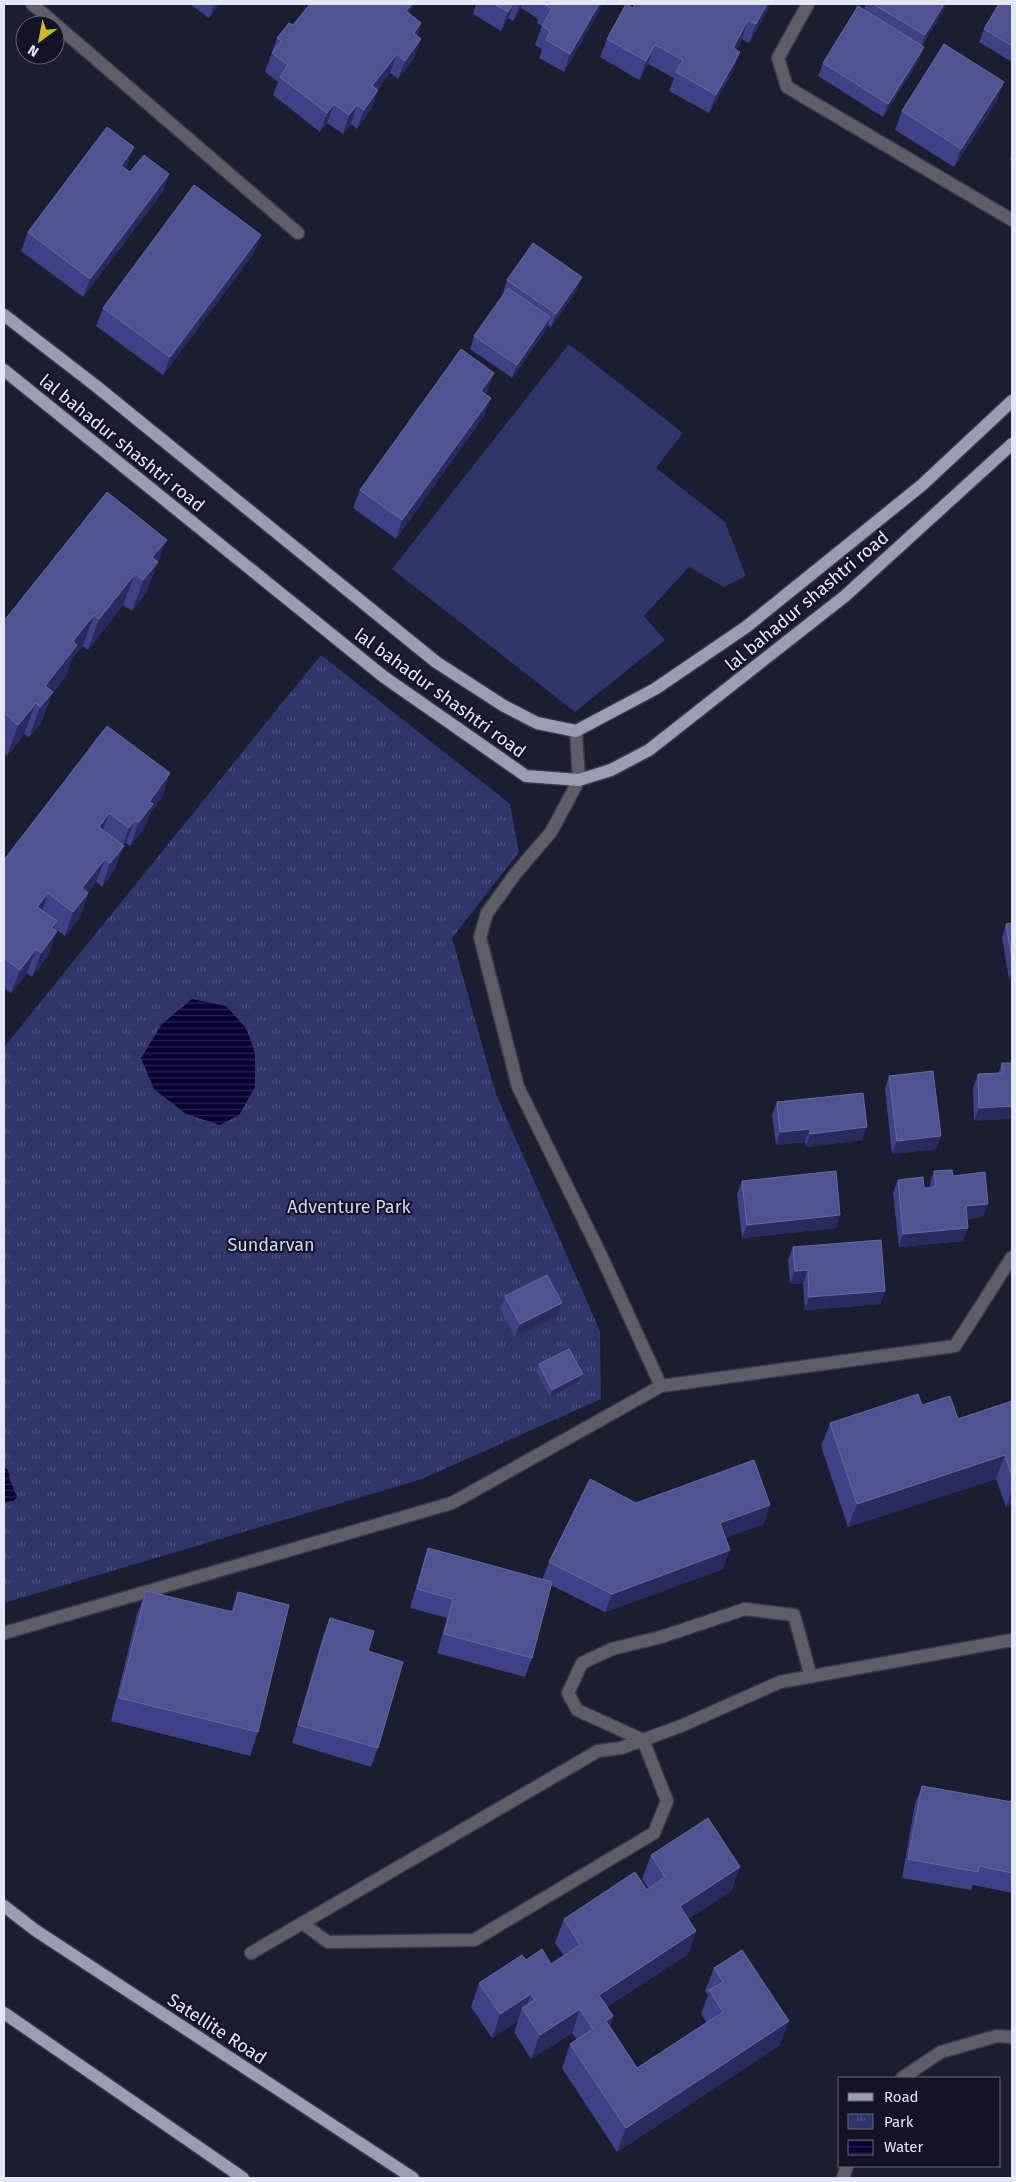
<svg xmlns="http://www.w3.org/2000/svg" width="1016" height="2182" viewBox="0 0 1016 2182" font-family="'Fira Sans',sans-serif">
  <defs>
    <pattern id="park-tufts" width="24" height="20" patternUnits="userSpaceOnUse" patternTransform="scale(1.25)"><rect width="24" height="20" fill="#30356a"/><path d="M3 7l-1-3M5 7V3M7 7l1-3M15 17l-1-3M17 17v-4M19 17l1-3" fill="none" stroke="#4e5280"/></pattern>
    <pattern id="water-rules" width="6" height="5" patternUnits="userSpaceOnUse" patternTransform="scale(1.25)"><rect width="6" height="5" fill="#070031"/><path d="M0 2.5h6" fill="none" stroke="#2b254f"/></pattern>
  </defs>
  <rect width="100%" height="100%" fill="#1b1d30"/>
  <path fill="#30356a" d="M 569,344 L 683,433 L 656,468 L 725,522 L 746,576 L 724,587 L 689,567 L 644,616 L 665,640 L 575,712 L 392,569 Z"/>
  <path fill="url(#park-tufts)" d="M 321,655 L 510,804 L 519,852 L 452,938 L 496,1094 L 600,1331 L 601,1399 L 422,1479 L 4,1603 L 4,1047 Z"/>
  <path fill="url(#water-rules)" d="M 192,999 L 226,1006 L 246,1028 L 255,1053 L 255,1087 L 239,1115 L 220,1125 L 186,1114 L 154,1089 L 141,1058 L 162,1024 Z
    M 4,1467 L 8,1470 L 10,1480 L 17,1497 L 13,1501 L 4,1502 Z"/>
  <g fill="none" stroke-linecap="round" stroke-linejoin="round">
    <g stroke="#37394c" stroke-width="15">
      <path id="minor" d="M 32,4 L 298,233
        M 808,4 L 778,58 L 787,87 L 1012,220
        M 661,1386 L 955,1346 L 1012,1257
        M 4,1633 L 452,1503 L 661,1386 L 599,1251 L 518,1087 L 480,937 L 487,913 L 516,873 L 551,832 L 579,780 L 576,731
        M 302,1923 L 328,1942 L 474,1940 L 654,1833 L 667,1801 L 643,1740 L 577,1710 L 568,1693 L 582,1663 L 612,1649 L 661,1637 L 745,1609 L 794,1615 L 811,1677
        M 251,1953 L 598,1751 L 621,1748 L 681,1726 L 780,1682 L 1012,1640
        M 902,2078 L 941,2052 L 997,2036 L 1012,2037
        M 843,2178 L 847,2166"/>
    </g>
    <g stroke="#37394c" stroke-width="15">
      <path id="major" d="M 4,315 L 96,386 L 436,662 L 504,706 L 537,723 L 576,731 L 655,689 L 746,627 L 922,485 L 1012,401
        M 4,370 L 384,677 L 526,776 L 579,780 L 611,770 L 649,750 L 845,596 L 1012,444
        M 4,1906 L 35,1930 L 413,2178
        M 4,2013 L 243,2178"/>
    </g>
    <use href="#minor" stroke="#5c5e68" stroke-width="12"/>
    <use href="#major" stroke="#999eb3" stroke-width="12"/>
  </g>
  <path fill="#3e4185" d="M 190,4 L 219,4 L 209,18 Z
    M 476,4 L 603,4 L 564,72 L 539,58 L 542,49 L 535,45 L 542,26 L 537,23 L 538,19 L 521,8 L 513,21 L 508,18 L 501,31 L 473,14 Z
    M 771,4 L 749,43 L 742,39 L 736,50 L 733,71 L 709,113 L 669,91 L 674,78 L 648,64 L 639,80 L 600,57 L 607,39 L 633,8 Z
    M 866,4 L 947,4 L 922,46 L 919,60 L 883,117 L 818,76 L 823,63 L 864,10 Z
    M 1012,4 L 1012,62 L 979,42 L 984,29 Z
    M 410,14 L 421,23 L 417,35 L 414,58 L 398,79 L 390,73 L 377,90 L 371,109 L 357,129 L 351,124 L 343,134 L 327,123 L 320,132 L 273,95 L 278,82 L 265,72 L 277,38 L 293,25 Z
    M 997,101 L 954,167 L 895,130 L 902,111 Z
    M 1012,155 L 1012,163 L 1010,160 Z
    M 127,166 L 125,169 L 130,172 L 169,174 L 162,193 L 83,297 L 21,251 L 28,232 Z
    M 254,253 L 163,375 L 96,326 L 103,308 Z
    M 507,280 L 577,290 L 551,327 L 548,325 L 546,330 L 512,378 L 470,349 L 474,336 L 504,294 L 503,293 Z
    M 494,373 L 486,394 L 484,416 L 396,539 L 353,508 L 360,490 Z
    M 107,492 L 155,571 L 154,572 L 146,593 L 132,611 L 123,605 L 88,650 L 83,646 L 72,658 L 66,676 L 52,694 L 41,723 L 29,737 L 24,734 L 7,756 L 4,753 L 4,621 Z
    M 107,726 L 162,797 L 150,813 L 144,828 L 130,846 L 126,843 L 123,847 L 115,869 L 102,887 L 96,882 L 88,893 L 80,917 L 65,936 L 54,928 L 48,955 L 32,977 L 27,973 L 11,993 L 4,988 L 4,860 Z
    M 1012,923 L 1012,979 L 1009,979 L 1002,937 L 1006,924 Z
    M 1002,1063 L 1012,1063 L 974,1121 L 973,1088 L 978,1074 L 998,1074 Z
    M 889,1076 L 936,1149 L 892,1154 L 885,1089 Z
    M 777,1102 L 862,1140 L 806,1147 L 805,1142 L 776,1145 L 772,1115 Z
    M 934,1171 L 953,1176 L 983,1217 L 967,1219 L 963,1241 L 899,1247 L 893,1193 L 898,1180 L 924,1188 L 930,1188 L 930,1184 Z
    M 742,1181 L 836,1228 L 742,1238 L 737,1194 Z
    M 793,1247 L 885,1291 L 880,1304 L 805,1310 L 803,1283 L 790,1284 L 788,1260 Z
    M 505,1296 L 562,1303 L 557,1316 L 515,1337 L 500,1309 Z
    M 539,1364 L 583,1374 L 580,1381 L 550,1397 L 536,1371 Z
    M 1012,1401 L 1012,1505 L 1006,1507 L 996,1479 L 848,1527 L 821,1446 L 830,1423 L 922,1405 L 958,1419 Z
    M 636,1503 L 764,1524 L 725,1538 L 723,1569 L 605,1612 L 551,1585 L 532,1658 L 525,1677 L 437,1653 L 447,1618 L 410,1608 L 422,1567 L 428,1548 L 542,1580 L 549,1562 Z
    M 146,1591 L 231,1612 L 238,1592 L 258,1732 L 250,1756 L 111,1721 L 137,1614 Z
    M 330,1618 L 368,1651 L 378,1748 L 371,1767 L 292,1743 L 323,1636 Z
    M 922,1786 L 1012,1802 L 1012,1893 L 973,1885 L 971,1890 L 902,1878 L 915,1804 Z
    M 651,1855 L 740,1867 L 731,1891 L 688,1919 L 696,1931 L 688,1954 L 607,2007 L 613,2016 L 610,2026 L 637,2068 L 707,2023 L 701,2014 L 708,1995 L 705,1991 L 714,1968 L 780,2045 L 617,2152 L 562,2068 L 570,2044 L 577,2040 L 572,2033 L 531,2059 L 514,2032 L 518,2021 L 492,2038 L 471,2007 L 479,1983 L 526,1960 L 551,1964 L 564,1956 L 555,1943 L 564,1919 L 648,1888 L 642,1879 Z"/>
  <path fill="#292b5e" d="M 214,4 L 219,4 L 209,18 Z
    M 412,4 L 414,4 L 408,19 L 406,11 Z
    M 513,4 L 514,4 L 508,18 L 501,31 L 508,12 Z
    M 520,4 L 522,4 L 521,8 L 513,21 Z
    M 599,4 L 603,4 L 564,72 L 570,54 Z
    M 767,4 L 771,4 L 749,43 L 756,24 Z
    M 944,4 L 947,4 L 921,48 L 925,35 Z
    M 748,20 L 742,39 L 726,67 L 733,48 Z
    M 421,23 L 414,41 L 414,33 Z
    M 421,39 L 414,58 L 398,79 L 405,61 Z
    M 655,45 L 648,64 L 639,80 L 646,61 Z
    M 924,47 L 919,60 L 883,117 L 888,104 Z
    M 740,52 L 733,71 L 709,113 L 716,95 Z
    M 397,54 L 390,73 L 365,105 L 372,86 Z
    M 1004,82 L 997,101 L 954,167 L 961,149 Z
    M 378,90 L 371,109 L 357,129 L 364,110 Z
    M 334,104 L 327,123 L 320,132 L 327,113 Z
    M 357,105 L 351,124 L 343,134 L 349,115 Z
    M 134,147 L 127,166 L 114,184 L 121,166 Z
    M 169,174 L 162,193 L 83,297 L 90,279 Z
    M 261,235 L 254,253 L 163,375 L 170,357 Z
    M 582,277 L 577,290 L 551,327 L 556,314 Z
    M 550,317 L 546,330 L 512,378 L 517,365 Z
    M 494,373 L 487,392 L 475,410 L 481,391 Z
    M 491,398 L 484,416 L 396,539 L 402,520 Z
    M 167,540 L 146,593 L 132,611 L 152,557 Z
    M 135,574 L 123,605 L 88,650 L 99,619 Z
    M 94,615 L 83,646 L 72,658 L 66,676 L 52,694 L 41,723 L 29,737 L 40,707 L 45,686 L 73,641 Z
    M 36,703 L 24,734 L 7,756 L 18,725 Z
    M 170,773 L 162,797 L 150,813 L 144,828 L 130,846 L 139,822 L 149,802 Z
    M 109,813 L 101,836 L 99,827 Z
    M 135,820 L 126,843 L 123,847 L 115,869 L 102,887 L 110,863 L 121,850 L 129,828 Z
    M 105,859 L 96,882 L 73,912 L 82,888 Z
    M 48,893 L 40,917 L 37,907 Z
    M 88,893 L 80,917 L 65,936 L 73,912 Z
    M 57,921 L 50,941 L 57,931 L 48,955 L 32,977 L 41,953 L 52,928 Z
    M 36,949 L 27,973 L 11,993 L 20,970 Z
    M 1012,970 L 1012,979 L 1009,979 Z
    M 1012,1106 L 1012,1119 L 974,1121 L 979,1108 Z
    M 867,1127 L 862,1140 L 806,1147 L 810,1134 Z
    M 810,1129 L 805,1142 L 776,1145 L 780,1132 Z
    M 941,1136 L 936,1149 L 892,1154 L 897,1141 Z
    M 988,1204 L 983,1217 L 961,1219 L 966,1206 Z
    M 840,1215 L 836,1228 L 742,1238 L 747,1225 Z
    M 968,1228 L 963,1241 L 899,1247 L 903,1234 Z
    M 808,1270 L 803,1283 L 790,1284 L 795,1271 Z
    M 885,1291 L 880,1304 L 805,1310 L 809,1297 Z
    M 562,1303 L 557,1316 L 515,1337 L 520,1324 Z
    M 583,1374 L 580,1381 L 550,1397 L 552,1390 Z
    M 1005,1455 L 996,1479 L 848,1527 L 857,1504 Z
    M 1012,1490 L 1012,1505 L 1006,1507 Z
    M 770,1505 L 764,1524 L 713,1542 L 720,1523 Z
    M 730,1550 L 723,1569 L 605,1612 L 612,1594 Z
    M 740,1867 L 731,1891 L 671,1930 L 680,1906 Z
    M 696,1931 L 688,1954 L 590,2018 L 599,1995 Z
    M 531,1994 L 525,2012 L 522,2008 L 518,2021 L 492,2038 L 500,2014 Z
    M 580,2009 L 572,2033 L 531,2059 L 540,2035 Z
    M 613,2016 L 604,2040 L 606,2021 Z
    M 789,2021 L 780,2045 L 617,2152 L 626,2128 Z"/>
  <path fill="#505391" stroke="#676aa1" d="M 310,4 L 412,4 L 406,11 L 421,23 L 414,33 L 421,39 L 405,61 L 397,54 L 372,86 L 378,90 L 364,110 L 357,105 L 349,115 L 334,104 L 327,113 L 280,77 L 288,65 L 272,53 L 281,41 L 277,38 L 289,23 L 293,25 Z
    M 494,4 L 513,4 L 508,12 Z
    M 544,4 L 599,4 L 570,54 L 546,40 L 550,31 L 542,26 L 552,9 Z
    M 626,4 L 633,8 L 635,4 L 767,4 L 756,24 L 748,20 L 733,48 L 740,52 L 716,95 L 676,72 L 683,60 L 655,45 L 646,61 L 607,39 Z
    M 873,4 L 944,4 L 925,35 Z
    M 999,4 L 1012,4 L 1012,46 L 984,29 Z
    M 858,6 L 924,47 L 888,104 L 823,63 Z
    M 944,44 L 1004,82 L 961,149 L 902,111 Z
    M 107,127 L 134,147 L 121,166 L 130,172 L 144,155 L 169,174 L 90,279 L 28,232 Z
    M 194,185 L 261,235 L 170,357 L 103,308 Z
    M 533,243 L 582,277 L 556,314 L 507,280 Z
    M 508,288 L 550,317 L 517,365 L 474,336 Z
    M 461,349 L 494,373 L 481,391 L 491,398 L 402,520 L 360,490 Z
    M 107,492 L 167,540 L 152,557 L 158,562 L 143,580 L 135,574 L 99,619 L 94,615 L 73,641 L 77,645 L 45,686 L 53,692 L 40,707 L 36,703 L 18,725 L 4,713 L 4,621 Z
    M 107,726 L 170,773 L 149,802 L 153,804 L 139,822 L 135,820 L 129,828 L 109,813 L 99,827 L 124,846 L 110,863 L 105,859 L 82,888 L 88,893 L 73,912 L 48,893 L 37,907 L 57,921 L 52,928 L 57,931 L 41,953 L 36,949 L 20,970 L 4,958 L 4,860 Z
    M 1012,923 L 1012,959 L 1006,924 Z
    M 1002,1063 L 1012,1063 L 1012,1106 L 979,1108 L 978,1074 L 1002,1073 Z
    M 933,1071 L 941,1136 L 897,1141 L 889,1076 Z
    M 863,1093 L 867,1127 L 810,1134 L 810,1129 L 780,1132 L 777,1102 Z
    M 952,1170 L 953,1176 L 985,1172 L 988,1204 L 966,1206 L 968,1228 L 903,1234 L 898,1180 L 923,1177 L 924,1188 L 936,1187 L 934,1171 Z
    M 836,1171 L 840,1215 L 747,1225 L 742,1181 Z
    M 881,1240 L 885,1291 L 809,1297 L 808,1270 L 795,1271 L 793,1247 Z
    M 547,1275 L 562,1303 L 520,1324 L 505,1296 Z
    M 569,1349 L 583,1374 L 552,1390 L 539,1364 Z
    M 918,1394 L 922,1405 L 950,1396 L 958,1419 L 1012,1401 L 1012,1476 L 1005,1455 L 857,1504 L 830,1423 Z
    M 754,1460 L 770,1505 L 720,1523 L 730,1550 L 612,1594 L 549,1562 L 590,1479 L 636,1503 Z
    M 428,1548 L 552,1582 L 532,1658 L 444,1634 L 453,1599 L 417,1589 Z
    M 146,1591 L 233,1612 L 238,1592 L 289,1605 L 258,1732 L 119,1698 Z
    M 330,1618 L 374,1631 L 368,1651 L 403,1662 L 378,1748 L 298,1725 Z
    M 922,1786 L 1012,1802 L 1012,1873 L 979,1866 L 978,1872 L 908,1859 Z
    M 708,1818 L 740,1867 L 680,1906 L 696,1931 L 599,1995 L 613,2016 L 606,2021 L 637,2068 L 723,2012 L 709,1990 L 723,1982 L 714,1968 L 742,1950 L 789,2021 L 626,2128 L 570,2044 L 593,2029 L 580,2009 L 540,2035 L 522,2008 L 535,2000 L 531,1994 L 500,2014 L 479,1983 L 522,1955 L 526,1960 L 542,1949 L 551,1964 L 580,1945 L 564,1919 L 635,1872 L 647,1890 L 665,1877 L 651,1855 Z"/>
  <g text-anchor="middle" stroke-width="4" stroke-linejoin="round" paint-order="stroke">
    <g font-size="18" fill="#e4e7f5" stroke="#121426">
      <text transform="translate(122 443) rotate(39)" y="6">lal bahadur shashtri road</text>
      <text transform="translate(807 601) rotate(-40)" y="6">lal bahadur shashtri road</text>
      <text transform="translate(440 693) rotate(36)" y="6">lal bahadur shashtri road</text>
      <text transform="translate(217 2029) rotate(33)" y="6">Satellite Road</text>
    </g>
    <g font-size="18" fill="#d4d8ed" stroke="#121426">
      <text x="349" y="1213">Adventure Park</text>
      <text x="271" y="1251">Sundarvan</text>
    </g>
  </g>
  <rect width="1016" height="2182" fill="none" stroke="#e4e7f5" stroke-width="10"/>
  <rect x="838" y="2077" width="162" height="90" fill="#121426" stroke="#666879"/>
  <rect x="848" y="2093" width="25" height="8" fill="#999eb3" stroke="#666879"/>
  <text x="884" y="2102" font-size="15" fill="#e4e7f5">Road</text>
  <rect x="848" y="2114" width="25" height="15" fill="url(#park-tufts)" stroke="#666879"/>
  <text x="884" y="2127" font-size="15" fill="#e4e7f5">Park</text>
  <rect x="848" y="2140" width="25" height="15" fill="url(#water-rules)" stroke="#666879"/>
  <text x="884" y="2152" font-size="15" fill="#e4e7f5">Water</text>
  <g transform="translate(40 40) rotate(212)"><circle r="24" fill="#121426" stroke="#666879"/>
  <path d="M0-4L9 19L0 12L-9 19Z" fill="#d2b736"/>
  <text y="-8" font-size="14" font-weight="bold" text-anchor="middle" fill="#e4e7f5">N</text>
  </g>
</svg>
